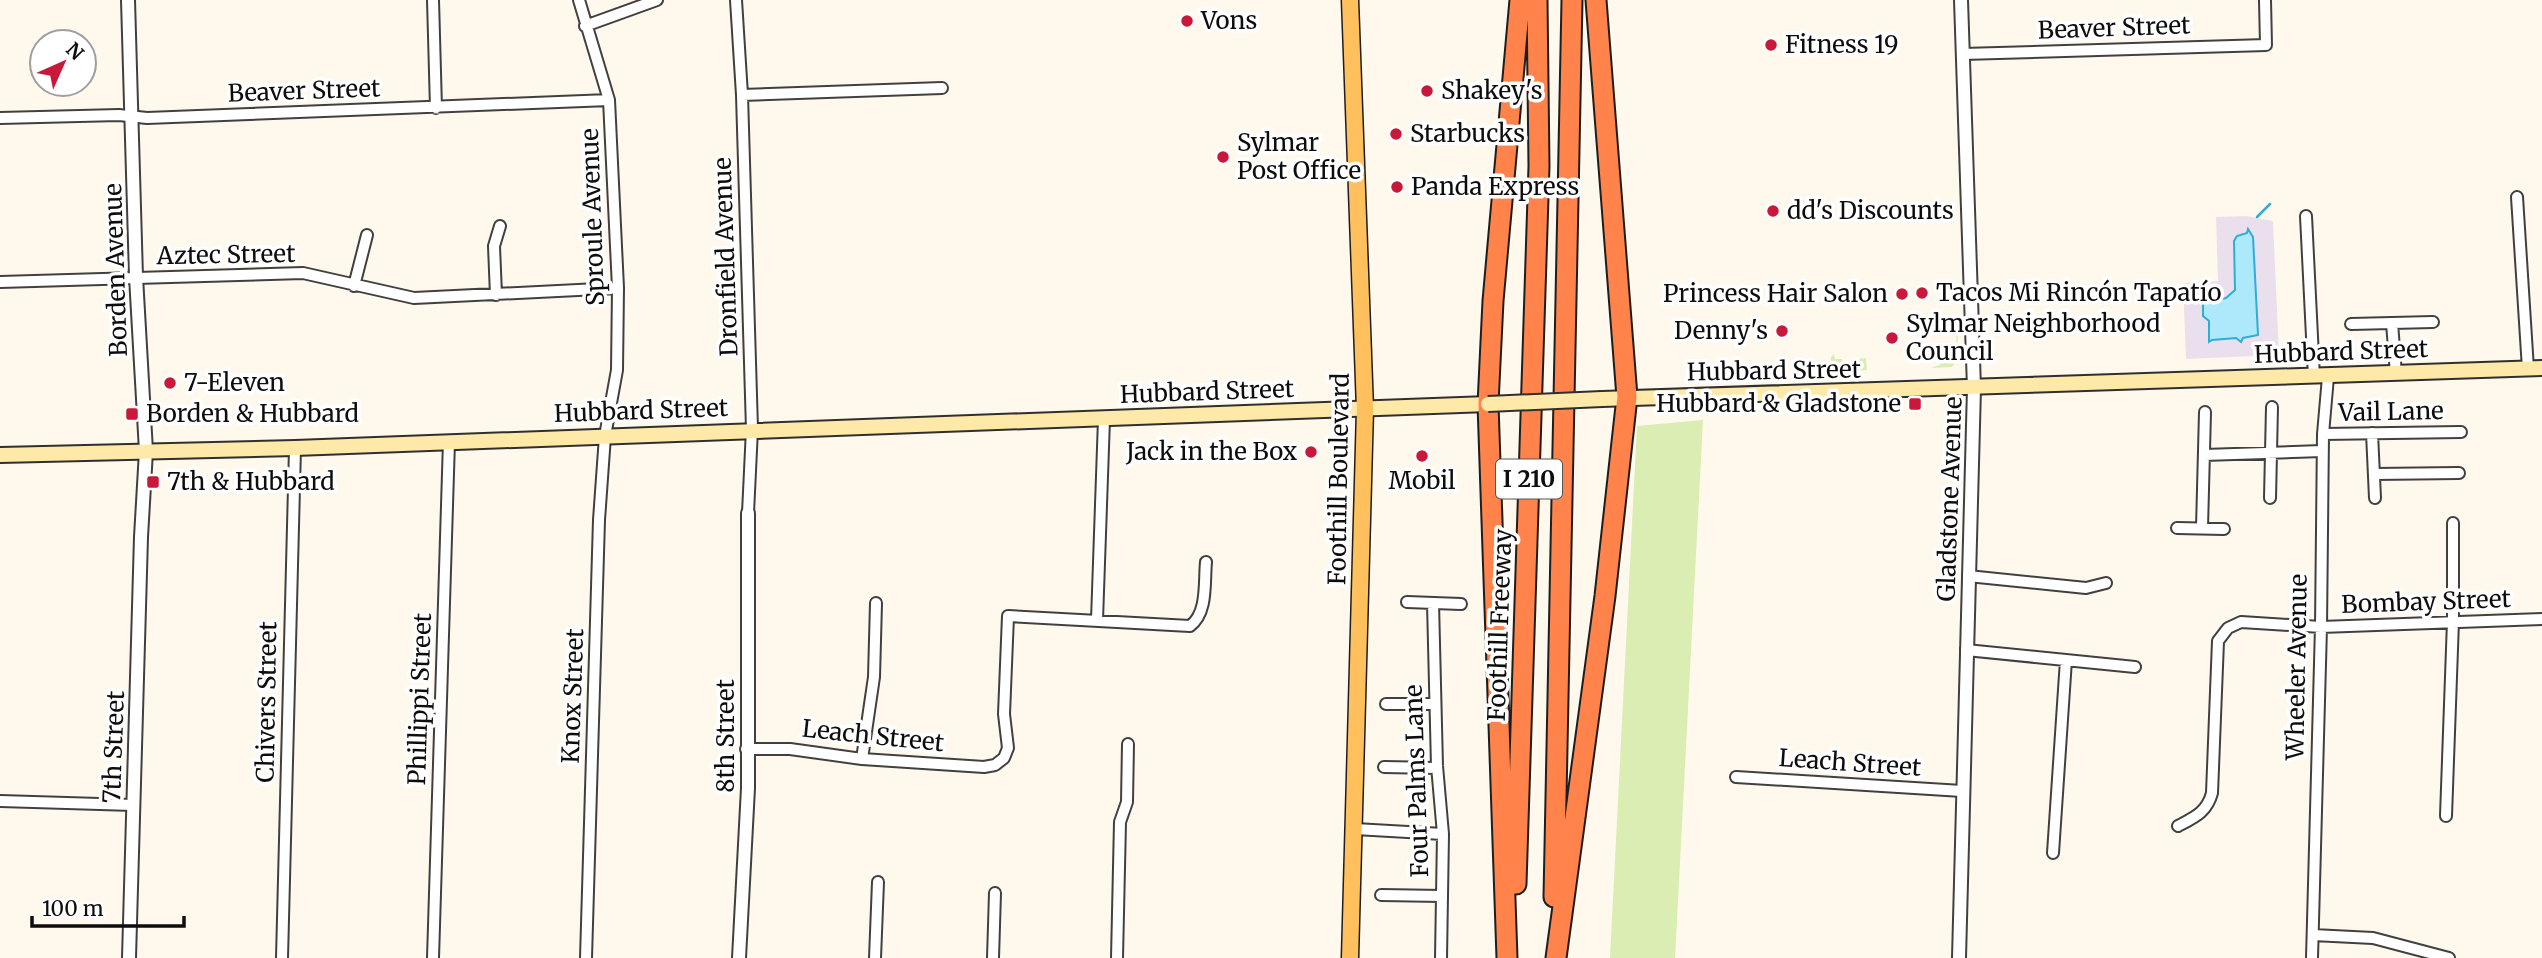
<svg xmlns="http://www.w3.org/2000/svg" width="2542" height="958" viewBox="0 0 2542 958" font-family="Merriweather,serif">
  <rect width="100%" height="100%" fill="#fff9ed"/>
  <path fill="#eae0ed" d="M 2246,216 L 2273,221 L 2279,355 L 2186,359 L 2183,283 L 2218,281 L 2216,217 Z"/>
  <path fill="#daedb3" d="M 1954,327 L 1958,327 L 1957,362 L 1951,367 L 1931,368 L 1940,365 L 1940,360 L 1957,359 L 1956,329 L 1953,329 Z
    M 1834,354 L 1835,359 L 1842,359 L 1843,366 L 1857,365 L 1858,359 L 1866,358 L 1867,370 L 1836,371 L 1831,366 L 1831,357 Z
    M 1703,420 L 1675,958 L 1610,958 L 1637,426 Z"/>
  <path fill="#ade9fb" stroke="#2dadd9" stroke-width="2" d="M 2248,229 L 2253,237 L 2258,335 L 2243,338 L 2241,342 L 2236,338 L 2212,340 L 2209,342 L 2209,321 L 2203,316 L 2203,303 L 2226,298 L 2235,290 L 2234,241 L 2237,236 L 2247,233 Z"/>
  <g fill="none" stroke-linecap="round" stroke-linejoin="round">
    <path stroke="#2dadd9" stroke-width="2.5" d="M 2257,217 L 2270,204"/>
    <g stroke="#404040" stroke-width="14">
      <path id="minor" d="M 433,0 L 436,108
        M 579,0 L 609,100 L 618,288 L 617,370 L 605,436 L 599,520 L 586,958
        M 736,0 L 742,95 L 752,429 L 748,513
        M 585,26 L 657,0
        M 1963,54 L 2266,45 L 2265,0
        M 742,95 L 942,88
        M 0,118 L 119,115 L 147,118 L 609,100
        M 2517,197 L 2528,369
        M 2306,216 L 2314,377
        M 0,282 L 303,273 L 414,298 L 618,288
        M 354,286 L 367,235
        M 496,295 L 494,246 L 500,226
        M 2392,323 L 2433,322
        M 2351,324 L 2392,323 L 2396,374
        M 2372,433 L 2375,498
        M 2323,434 L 2461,432
        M 2204,455 L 2322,451
        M 2374,474 L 2459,473
        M 2270,498 L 2272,407
        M 2177,528 L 2224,529
        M 2202,528 L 2205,412
        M 1968,576 L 2086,588 L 2106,583
        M 1407,602 L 1461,604
        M 1433,603 L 1437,766 L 1443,834 L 1441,958
        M 1097,620 L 1104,419
        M 1966,650 L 2135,667
        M 1386,704 L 1435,704
        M 746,749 L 790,749 L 862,759 L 984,767 L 995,765 L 1004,758 L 1008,748 L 1004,714 L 1008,616 L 1190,626 C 1208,613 1204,582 1206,562
        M 862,759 L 874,677 L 876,603
        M 1384,767 L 1437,768
        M 1736,777 L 1962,791
        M 0,801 L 133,805
        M 2446,816 L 2453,621 L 2453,523
        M 2178,826 C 2195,817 2207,812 2212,793 L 2218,641 L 2228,628 L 2241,622 L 2321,627 L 2542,619
        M 1355,829 L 1443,834
        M 2053,853 L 2066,660
        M 1381,895 L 1442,896
        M 2313,935 L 2373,938 L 2449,958
        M 282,958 L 295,448
        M 433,958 L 449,441
        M 875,958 L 878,882
        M 993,958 L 995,893
        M 1117,958 L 1120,822 L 1127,802 L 1128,744
        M 2312,958 L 2321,627 L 2323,434 L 2328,377"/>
    </g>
    <g stroke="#404040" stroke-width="16">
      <path id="tertiary" d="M 128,0 L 136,277 L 146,451 L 141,537 L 129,958
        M 739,958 L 748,788 L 748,513
        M 1959,958 L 1974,388 L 1961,0"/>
    </g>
    <g stroke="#2f2f2f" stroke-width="18">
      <path id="secondary" d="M 1602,399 L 2542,368
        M 0,455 L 295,448 L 1488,404"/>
    </g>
    <g stroke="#1e1e1e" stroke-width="19">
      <path id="primary" d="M 1350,0 L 1365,409 L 1350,958"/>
    </g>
    <g stroke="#1e1e1e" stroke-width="23">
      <path id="motorway" d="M 1516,884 L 1539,166 L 1537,0
        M 1554,897 L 1572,0
        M 1507,958 L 1488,404 L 1493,301 L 1520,0
        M 1556,958 L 1605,596 L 1627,397 L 1596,0"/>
    </g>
    <use href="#minor" stroke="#fff" stroke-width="10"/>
    <use href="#tertiary" stroke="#fff" stroke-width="12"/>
    <use href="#secondary" stroke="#ffe9a8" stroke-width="14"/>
    <use href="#primary" stroke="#ffc05d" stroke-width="16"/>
    <use href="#motorway" stroke="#ff834b" stroke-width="19"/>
    <g stroke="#2f2f2f" stroke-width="18" stroke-linecap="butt">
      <path id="secondary-bridge" d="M 1488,404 L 1602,399"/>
    </g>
    <use href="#secondary-bridge" stroke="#ffe9a8" stroke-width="14"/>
  </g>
  <g fill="#c9193b" stroke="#fff" stroke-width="2.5">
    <circle cx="1187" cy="21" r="7"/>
    <circle cx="1771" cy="45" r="7"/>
    <circle cx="1427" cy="91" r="7"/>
    <circle cx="1396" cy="134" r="7"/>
    <circle cx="1223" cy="157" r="7"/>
    <circle cx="1397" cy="187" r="7"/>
    <circle cx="1773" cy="211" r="7"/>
    <circle cx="1922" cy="293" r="7"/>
    <circle cx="1902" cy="294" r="7"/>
    <circle cx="1782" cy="331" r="7"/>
    <circle cx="1892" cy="338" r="7"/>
    <circle cx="170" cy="383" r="7"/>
    <rect x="1908" y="397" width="14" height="14" rx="3.5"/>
    <rect x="125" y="407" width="14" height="14" rx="3.5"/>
    <circle cx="1311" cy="452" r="7"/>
    <circle cx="1422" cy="456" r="7"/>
    <rect x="146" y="475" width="14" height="14" rx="3.5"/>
  </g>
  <g text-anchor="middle" stroke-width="7" stroke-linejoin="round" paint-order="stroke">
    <rect fill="#fff" stroke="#565656" stroke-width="2" x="1496" y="459.5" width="66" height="39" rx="5"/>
    <g font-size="23" font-weight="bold" fill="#0d0d0d">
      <text x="1529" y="487">I 210</text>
    </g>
    <g font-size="24" fill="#0d0d0d" stroke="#fff" text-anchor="start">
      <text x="1201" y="29">Vons</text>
      <text x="1785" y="53">Fitness 19</text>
      <text x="1441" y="99">Shakey's</text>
      <text x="1410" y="142">Starbucks</text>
      <text x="1237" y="151">Sylmar<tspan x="1237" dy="28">Post Office</tspan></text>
      <text x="1411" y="195">Panda Express</text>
      <text x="1787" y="219">dd's Discounts</text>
      <text x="1936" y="301">Tacos Mi Rincón Tapatío</text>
      <text x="1888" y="302" text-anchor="end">Princess Hair Salon</text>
      <text x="1906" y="332">Sylmar Neighborhood<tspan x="1906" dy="28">Council</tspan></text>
      <text x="1768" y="339" text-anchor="end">Denny's</text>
      <text x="184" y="391">7-Eleven</text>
      <text x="1901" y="412" text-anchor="end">Hubbard &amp; Gladstone</text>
      <text x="146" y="422">Borden &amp; Hubbard</text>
      <text x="1297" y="460" text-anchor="end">Jack in the Box</text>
      <text x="1422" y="489" text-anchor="middle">Mobil</text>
      <text x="167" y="490">7th &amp; Hubbard</text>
    </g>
    <g font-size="24" fill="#0d0d0d" stroke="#fff">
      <text transform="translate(2114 28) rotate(-2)" y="8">Beaver Street</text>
      <text transform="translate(304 91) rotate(-2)" y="8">Beaver Street</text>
      <text transform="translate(593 217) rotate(-92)" y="8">Sproule Avenue</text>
      <text transform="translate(226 255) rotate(-1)" y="8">Aztec Street</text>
      <text transform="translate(726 257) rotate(-92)" y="8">Dronfield Avenue</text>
      <text transform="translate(116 270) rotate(-92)" y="8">Borden Avenue</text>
      <text transform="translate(2341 352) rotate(-2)" y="8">Hubbard Street</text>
      <text transform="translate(1774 371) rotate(-1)" y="8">Hubbard Street</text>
      <text transform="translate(1207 392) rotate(-2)" y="8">Hubbard Street</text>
      <text transform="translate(641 411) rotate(-2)" y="8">Hubbard Street</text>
      <text transform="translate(2391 412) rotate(-1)" y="8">Vail Lane</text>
      <text transform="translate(1339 479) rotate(-89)" y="8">Foothill Boulevard</text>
      <text transform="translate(1950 499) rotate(-88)" y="8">Gladstone Avenue</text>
      <text transform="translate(2426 602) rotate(-2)" y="8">Bombay Street</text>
      <text transform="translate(1500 625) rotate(-88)" y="8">Foothill Freeway</text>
      <text transform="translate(2297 667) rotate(-89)" y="8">Wheeler Avenue</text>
      <text transform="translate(573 696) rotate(-88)" y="8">Knox Street</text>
      <text transform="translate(420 699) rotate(-88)" y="8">Phillippi Street</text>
      <text transform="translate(267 702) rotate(-89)" y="8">Chivers Street</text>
      <text transform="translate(726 736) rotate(-90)" y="8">8th Street</text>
      <text transform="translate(873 736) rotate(6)" y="8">Leach Street</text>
      <text transform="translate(114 747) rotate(-88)" y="8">7th Street</text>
      <text transform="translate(1850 763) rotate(4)" y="8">Leach Street</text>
      <text transform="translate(1417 781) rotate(-92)" y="8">Four Palms Lane</text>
    </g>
  </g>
  <g transform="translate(63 63) rotate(45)"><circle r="33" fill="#ffffff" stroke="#9e9e9e" stroke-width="2"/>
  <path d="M0-5L12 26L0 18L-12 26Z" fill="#c9193b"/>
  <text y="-10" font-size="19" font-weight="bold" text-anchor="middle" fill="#0d0d0d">N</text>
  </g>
  <path d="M32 916v10h152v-10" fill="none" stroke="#0d0d0d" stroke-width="3.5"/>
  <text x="42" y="916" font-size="21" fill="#0d0d0d" stroke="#ffffff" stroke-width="5" paint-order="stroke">100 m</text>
</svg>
